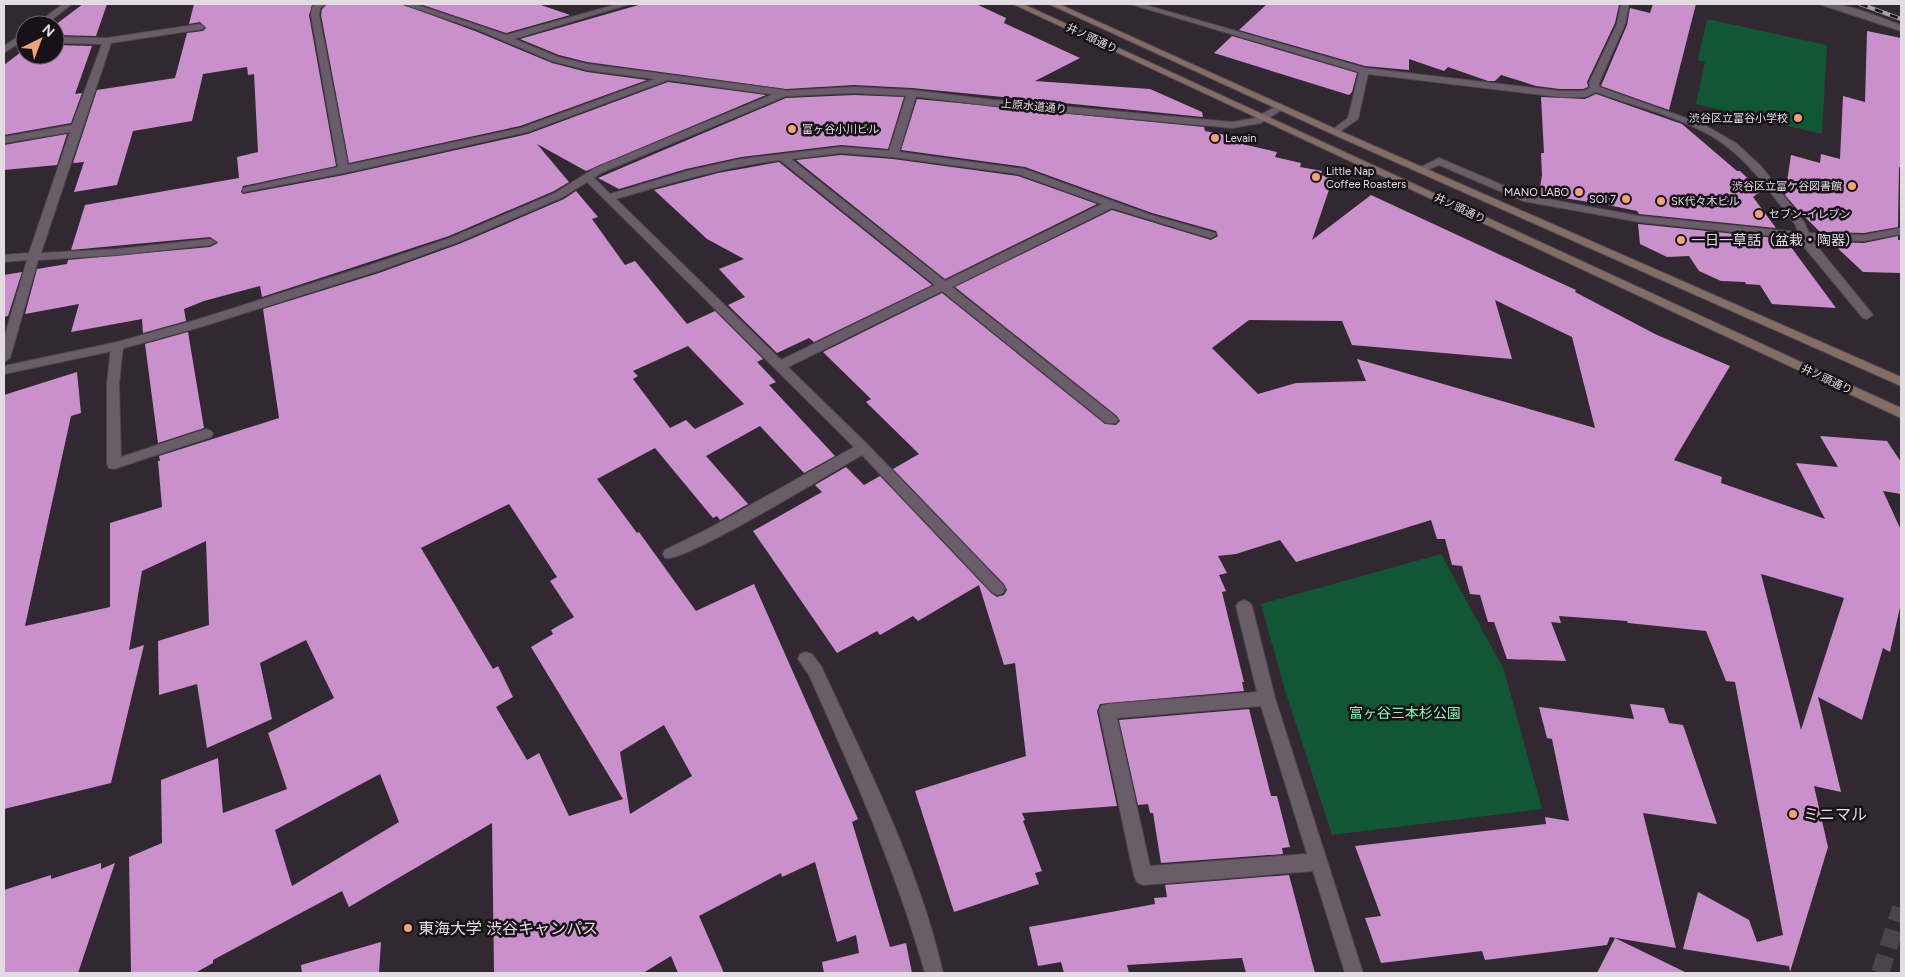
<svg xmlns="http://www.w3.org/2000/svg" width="1905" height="977" viewBox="0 0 1905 977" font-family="Figtree,'Noto Sans JP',sans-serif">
  <rect width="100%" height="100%" fill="#312832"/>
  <path fill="#115635" d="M 1707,19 L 1827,45 L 1822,134 L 1696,104 L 1705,62 L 1698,60 Z
    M 1441,554 L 1504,670 L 1542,809 L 1332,835 L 1284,687 L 1261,604 Z"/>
  <path fill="#ca90cc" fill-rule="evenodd" d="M 83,4 L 107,4 L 96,36 L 55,35 L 55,25 Z
    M 194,4 L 313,4 L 309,15 L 336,166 L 243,186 L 241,192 L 243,194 L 344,175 L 528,134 L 668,82 L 766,95 L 586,171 L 537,144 L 569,182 L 554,191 L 449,236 L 262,297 L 260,286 L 204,301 L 184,309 L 186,321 L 143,333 L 142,319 L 71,332 L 79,304 L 25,314 L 37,269 L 67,264 L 68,260 L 210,247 L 218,243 L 210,237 L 71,250 L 85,205 L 239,178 L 237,157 L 258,152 L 254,74 L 248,75 L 247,67 L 203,74 L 192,121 L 133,131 L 117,185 L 74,192 L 84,162 L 73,163 L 97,90 L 175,78 L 187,33 L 203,31 L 206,28 L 200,22 L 189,24 Z
    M 327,4 L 401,4 L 475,31 L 552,63 L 587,72 L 647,80 L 520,126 L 349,163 L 321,15 L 322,9 Z
    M 420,4 L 538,4 L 570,15 L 506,33 Z
    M 642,4 L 976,4 L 1006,18 L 1004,23 L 1080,58 L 1035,81 L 1150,89 L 1202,112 L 1203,117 L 912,88 L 854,85 L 786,89 L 587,62 L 559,55 L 520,39 Z
    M 1267,4 L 1613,4 L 1619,5 L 1615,23 L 1587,82 L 1588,87 L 1583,89 L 1560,89 L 1536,86 L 1501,75 L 1495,81 L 1488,81 L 1448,67 L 1444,71 L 1409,59 L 1409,70 L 1365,66 L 1239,30 Z
    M 1653,4 L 1696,4 L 1669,110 L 1601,86 L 1627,25 L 1630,8 L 1650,13 Z
    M 1867,31 L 1901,38 L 1901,168 L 1899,167 L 1898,227 L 1864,233 L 1820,232 L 1797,209 L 1785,195 L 1791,155 L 1820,163 L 1821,154 L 1840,159 L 1843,96 L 1865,102 Z
    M 1232,36 L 1357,73 L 1352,92 L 1349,95 L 1214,53 Z
    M 55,45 L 92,46 L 75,94 L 82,93 L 71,123 L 4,135 L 4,65 L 25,49 L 25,55 L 55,55 Z
    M 1596,94 L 1682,124 L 1737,171 L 1740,171 L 1761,191 L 1753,197 L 1776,228 L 1639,214 L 1637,211 L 1608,205 L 1539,194 L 1542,175 L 1541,153 L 1544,153 L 1541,97 L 1585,99 Z
    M 854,95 L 904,97 L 888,149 L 841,145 L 741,157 L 686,169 L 619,189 L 598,178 L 786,98 Z
    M 917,99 L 1204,127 L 1205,131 L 1235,137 L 1233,142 L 1277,152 L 1275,157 L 1301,163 L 1300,167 L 1322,171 L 1320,175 L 1333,178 L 1312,240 L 1371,195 L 1576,290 L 1575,292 L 1657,335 L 1730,366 L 1674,460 L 1722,477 L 1721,483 L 1825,519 L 1796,463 L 1838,467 L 1820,436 L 1887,441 L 1901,462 L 1901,494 L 1883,491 L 1901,530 L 1901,603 L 1890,652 L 1883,648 L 1862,720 L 1818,697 L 1841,792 L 1814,786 L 1828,847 L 1790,972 L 1789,966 L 1683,949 L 1698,892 L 1749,920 L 1757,942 L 1783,935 L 1735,682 L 1726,681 L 1706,631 L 1628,623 L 1627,621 L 1559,616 L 1561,623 L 1551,622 L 1566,661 L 1507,659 L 1494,622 L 1488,622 L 1480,595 L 1470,594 L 1462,566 L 1452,565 L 1445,539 L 1437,539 L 1431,520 L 1296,562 L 1280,540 L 1236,554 L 1218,556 L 1227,573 L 1219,575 L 1226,591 L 1222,592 L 1244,682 L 1242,682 L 1244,691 L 1100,704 L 1097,711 L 1117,806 L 1022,813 L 1025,820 L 1023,821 L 1042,871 L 1035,873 L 1039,884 L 954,912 L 915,791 L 1026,756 L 1015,663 L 1004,665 L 979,585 L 918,621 L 913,616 L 880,635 L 877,631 L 837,653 L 753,531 L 822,492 L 815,485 L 846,467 L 864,485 L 880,476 L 992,594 L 997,597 L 1004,595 L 1007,590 L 1004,584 L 893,469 L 919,454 L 866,402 L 871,399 L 823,352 L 942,293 L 1105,424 L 1116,425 L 1120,421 L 1117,416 L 955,287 L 1112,210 L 1211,240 L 1218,236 L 1216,231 L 1152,213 L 1025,167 L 901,150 ZM 1495,300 L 1572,337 L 1595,428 L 1357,359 L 1366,381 L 1296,383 L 1258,394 L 1212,348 L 1249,320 L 1342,321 L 1352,345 L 1512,359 ZM 1761,574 L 1844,598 L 1801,730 Z
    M 67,134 L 57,165 L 4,170 L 4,145 Z
    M 841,155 L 893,159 L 1018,176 L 1097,204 L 945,279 L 796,160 Z
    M 779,162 L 932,285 L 814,342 L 809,338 L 777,353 L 728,305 L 745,297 L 719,269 L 744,259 L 707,239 L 654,190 L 718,173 Z
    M 576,191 L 598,217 L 592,219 L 625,265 L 635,261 L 687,324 L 715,311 L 763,359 L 757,362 L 776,382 L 769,385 L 835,456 L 804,473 L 760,426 L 706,456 L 748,504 L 720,520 L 717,516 L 713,518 L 655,448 L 597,479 L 637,533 L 639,532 L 696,611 L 754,584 L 858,819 L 852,822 L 890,947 L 906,943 L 912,973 L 824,973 L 822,962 L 859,953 L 856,935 L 837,942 L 815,862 L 782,877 L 781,873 L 699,916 L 724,973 L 678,973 L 671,956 L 643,973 L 494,973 L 492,823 L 349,907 L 342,891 L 213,960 L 213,963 L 195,973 L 131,973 L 129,857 L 162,843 L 161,780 L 218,758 L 223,813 L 287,789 L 268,733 L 334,698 L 306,640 L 260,663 L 272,719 L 207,748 L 197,684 L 159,695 L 158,641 L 209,625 L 206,541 L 142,571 L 129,650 L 144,645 L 111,783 L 4,809 L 4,395 L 77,372 L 81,413 L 71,416 L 25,626 L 110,607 L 110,523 L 162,507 L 158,461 L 160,461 L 159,456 L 279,418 L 263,309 L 379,273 L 459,244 L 564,199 ZM 688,346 L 744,404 L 695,429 L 686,420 L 670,428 L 633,379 L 638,376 L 633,371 ZM 509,504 L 557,577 L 550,581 L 574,617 L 551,630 L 553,634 L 531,647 L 623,799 L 569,816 L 539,753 L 527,760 L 496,707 L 513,697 L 498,666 L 493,669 L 421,548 ZM 664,725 L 692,776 L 630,814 L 620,752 ZM 380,774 L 399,822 L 292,886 L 275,830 Z
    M 1638,224 L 1785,239 L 1836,308 L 1772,304 L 1760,285 L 1746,284 L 1745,282 L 1721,281 L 1699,271 L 1689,256 L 1667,257 L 1640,244 Z
    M 1898,236 L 1898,240 L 1901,240 L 1901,273 L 1863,272 L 1831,242 L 1864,243 Z
    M 22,272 L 8,316 L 4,317 L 4,275 Z
    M 188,332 L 204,428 L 158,443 L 145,344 Z
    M 1630,704 L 1664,708 L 1669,723 L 1683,725 L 1717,824 L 1643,813 L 1676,948 L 1610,937 L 1607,945 L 1485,960 L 1482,951 L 1381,963 L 1365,918 L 1381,916 L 1355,846 L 1546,824 L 1545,817 L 1569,821 L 1552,739 L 1547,738 L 1539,707 L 1634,719 Z
    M 1249,709 L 1271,796 L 1277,796 L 1290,847 L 1282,848 L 1283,854 L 1161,863 L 1153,813 L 1150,813 L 1148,804 L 1138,805 L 1119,720 Z
    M 101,863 L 101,869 L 115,863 L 78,973 L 4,973 L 4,890 L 51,875 L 51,879 Z
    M 1289,875 L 1315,973 L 1246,973 L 1242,958 L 1127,965 L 1129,973 L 1064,973 L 1061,962 L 1038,966 L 1029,927 L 1155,904 L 1154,898 L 1167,897 L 1165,885 Z
    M 1615,938 L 1687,973 L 1597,973 Z
    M 381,942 L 379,973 L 302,973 L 301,965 Z"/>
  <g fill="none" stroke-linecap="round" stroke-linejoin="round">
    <path stroke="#4c434c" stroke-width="18" stroke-dasharray="18 9" stroke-linecap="butt" d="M 1880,973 L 1901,908"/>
    <g stroke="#4d454d" stroke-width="2">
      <path id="minor" d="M 63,4 L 72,4 L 45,25 L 35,25 Z
        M 315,4 L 325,4 L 320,8 L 319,15 L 348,165 L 521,128 L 655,79 L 587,70 L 552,61 L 476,29 L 403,4 L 415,4 L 506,35 L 618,4 L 630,4 L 514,39 L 558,57 L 587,64 L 784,90 L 789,93 L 784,96 L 668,80 L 527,132 L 344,173 L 243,192 L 243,188 L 338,167 L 311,15 L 312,7 Z
        M 1130,4 L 1142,4 L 1365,68 L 1560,91 L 1583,91 L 1590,88 L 1589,83 L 1617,24 L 1621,4 L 1629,4 L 1625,24 L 1599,83 L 1599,87 L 1703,124 L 1736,143 L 1761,166 L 1804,222 L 1809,233 L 1864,235 L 1901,228 L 1901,234 L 1864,241 L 1812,240 L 1873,315 L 1867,319 L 1863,318 L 1805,248 L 1801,239 L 1639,222 L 1523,201 L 1439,165 L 1420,173 L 1415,170 L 1439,158 L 1526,195 L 1639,216 L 1798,232 L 1795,224 C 1774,198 1756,170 1730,149 C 1698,121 1636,107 1596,92 L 1585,97 L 1560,97 L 1368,74 L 1358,119 L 1335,135 L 1330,132 L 1332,130 L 1348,118 L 1359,72 Z
        M 1819,4 C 1847,2 1875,16 1901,25 L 1901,31 Z
        M 200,24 L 204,27 L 203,29 L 111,43 L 41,253 L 117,249 L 210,239 L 216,242 L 210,245 L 117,255 L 38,260 L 10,358 L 4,362 L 4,338 L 27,260 L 4,262 L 4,255 L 29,253 L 70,132 L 4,143 L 4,137 L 72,125 L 102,44 L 55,43 L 55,37 L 107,38 Z
        M 25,32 L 25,39 L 4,53 L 4,46 Z
        M 912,90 L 917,93 L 899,152 L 1024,169 L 1151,215 L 1215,233 L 1216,235 L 1211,238 L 1207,237 L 1112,208 L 952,287 L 1116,417 L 1118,420 L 1116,423 L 1106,423 L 942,291 L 788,367 L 868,445 L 1003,585 L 1005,589 L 1003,593 L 998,595 L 993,593 L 862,455 C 836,470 682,564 665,558 L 663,554 L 665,550 L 706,530 L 854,447 L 583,178 L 588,175 L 592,176 L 610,194 L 687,171 L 741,159 L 841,147 L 889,151 L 907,93 ZM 841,153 L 893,157 L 1018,174 L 1102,204 L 945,281 L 791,159 ZM 780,160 L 935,285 L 781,360 L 616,199 C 670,183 723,167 780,160 Z
        M 117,342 L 123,346 L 119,384 L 121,457 L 206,429 L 211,431 L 213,434 L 211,437 L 114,469 L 109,468 L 107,464 L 107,384 L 111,346 Z
        M 1244,600 L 1249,602 L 1252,606 L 1275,698 L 1363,973 L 1345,973 L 1313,871 L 1143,885 L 1137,882 L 1134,876 L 1099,711 L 1101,706 L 1107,704 L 1257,692 L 1236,606 L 1239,602 ZM 1261,706 L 1307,854 L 1150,866 L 1117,718 Z
        M 806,652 L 812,654 L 821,666 C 867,765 919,867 943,973 L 925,973 C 896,870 853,773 809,675 L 798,659 L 800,654 Z"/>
    </g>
    <g stroke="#4d454d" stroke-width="2">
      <path id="tertiary" d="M 854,87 L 912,90 L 994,100 L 1232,122 L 1255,118 L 1278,105 L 1286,107 L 1261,123 L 1232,128 L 994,106 L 912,96 L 854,93 L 786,96 L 603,172 L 563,197 L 458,242 L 378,271 L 204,326 L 117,350 L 4,374 L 4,366 L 117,342 L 196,320 L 370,265 L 450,238 L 555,193 L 595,168 L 781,91 Z"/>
    </g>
    <g stroke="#4d454d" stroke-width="2">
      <path id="secondary" d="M 1013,4 L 1023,4 L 1901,408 L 1901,418 Z
        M 1049,4 L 1059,4 L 1338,130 L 1901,377 L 1901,386 L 1332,134 Z"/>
    </g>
    <use href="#minor" fill="#685d68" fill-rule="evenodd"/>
    <use href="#tertiary" fill="#685d68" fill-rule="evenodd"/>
    <use href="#secondary" fill="#836e65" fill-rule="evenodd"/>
    <g stroke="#a79fa7" stroke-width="4">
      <path id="rail" d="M 1860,4 L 1901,19"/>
    </g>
    <use href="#rail" stroke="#171217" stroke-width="2.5" stroke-dasharray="8" stroke-linecap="butt"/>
  </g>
  <g fill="#efa377" stroke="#171217" stroke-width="2">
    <circle cx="1798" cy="118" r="5"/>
    <circle cx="792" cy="129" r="5"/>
    <circle cx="1215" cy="138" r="5"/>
    <circle cx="1316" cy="177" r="5"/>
    <circle cx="1852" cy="186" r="5"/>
    <circle cx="1579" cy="192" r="5"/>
    <circle cx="1626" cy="199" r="5"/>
    <circle cx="1661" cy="201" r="5"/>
    <circle cx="1759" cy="214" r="5"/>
    <circle cx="1681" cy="240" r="5"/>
    <circle cx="1793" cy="814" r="5"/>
    <circle cx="408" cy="928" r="5"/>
  </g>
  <g text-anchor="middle" stroke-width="5" stroke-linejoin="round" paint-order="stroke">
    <g font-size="11" fill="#e2dbe2" stroke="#171217">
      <text transform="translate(1092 38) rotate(25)" y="4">井ノ頭通り</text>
      <text transform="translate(1034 106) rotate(5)" y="4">上原水道通り</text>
      <text transform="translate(1460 208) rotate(25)" y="4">井ノ頭通り</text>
      <text transform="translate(1827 379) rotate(25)" y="4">井ノ頭通り</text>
    </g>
    <g font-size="11" fill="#e2dbe2" stroke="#171217" text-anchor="start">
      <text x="1788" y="122" text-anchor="end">渋谷区立富谷小学校</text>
      <text x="802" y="133">富ヶ谷小川ビル</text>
      <text x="1225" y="142">Levain</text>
      <text x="1326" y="175">Little Nap<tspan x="1326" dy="13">Coffee Roasters</tspan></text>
      <text x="1842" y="190" text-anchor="end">渋谷区立富ケ谷図書館</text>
      <text x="1569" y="196" text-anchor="end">MANO LABO</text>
      <text x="1616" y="203" text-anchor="end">SOI 7</text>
      <text x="1671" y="205">SK代々木ビル</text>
      <text x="1769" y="218">セブン-イレブン</text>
    </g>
    <g font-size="14" fill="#e2dbe2" stroke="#171217" text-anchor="start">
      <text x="1691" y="245">一日一草話（盆栽・陶器）</text>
    </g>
    <g font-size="14" fill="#86f6b6" stroke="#171217">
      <text x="1405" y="718">富ヶ谷三本杉公園</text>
    </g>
    <g font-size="16" fill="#e2dbe2" stroke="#171217" text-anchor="start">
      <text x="1803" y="820">ミニマル</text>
      <text x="418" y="934">東海大学 渋谷キャンパス</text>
    </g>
  </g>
  <rect width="1905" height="977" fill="none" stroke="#e2dbe2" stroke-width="10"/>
  <g transform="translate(40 40) rotate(42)"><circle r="24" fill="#171217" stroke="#686268"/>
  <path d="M0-4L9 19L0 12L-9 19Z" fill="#efa377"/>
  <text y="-8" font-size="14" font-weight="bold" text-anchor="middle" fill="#e2dbe2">N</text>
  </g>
</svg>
